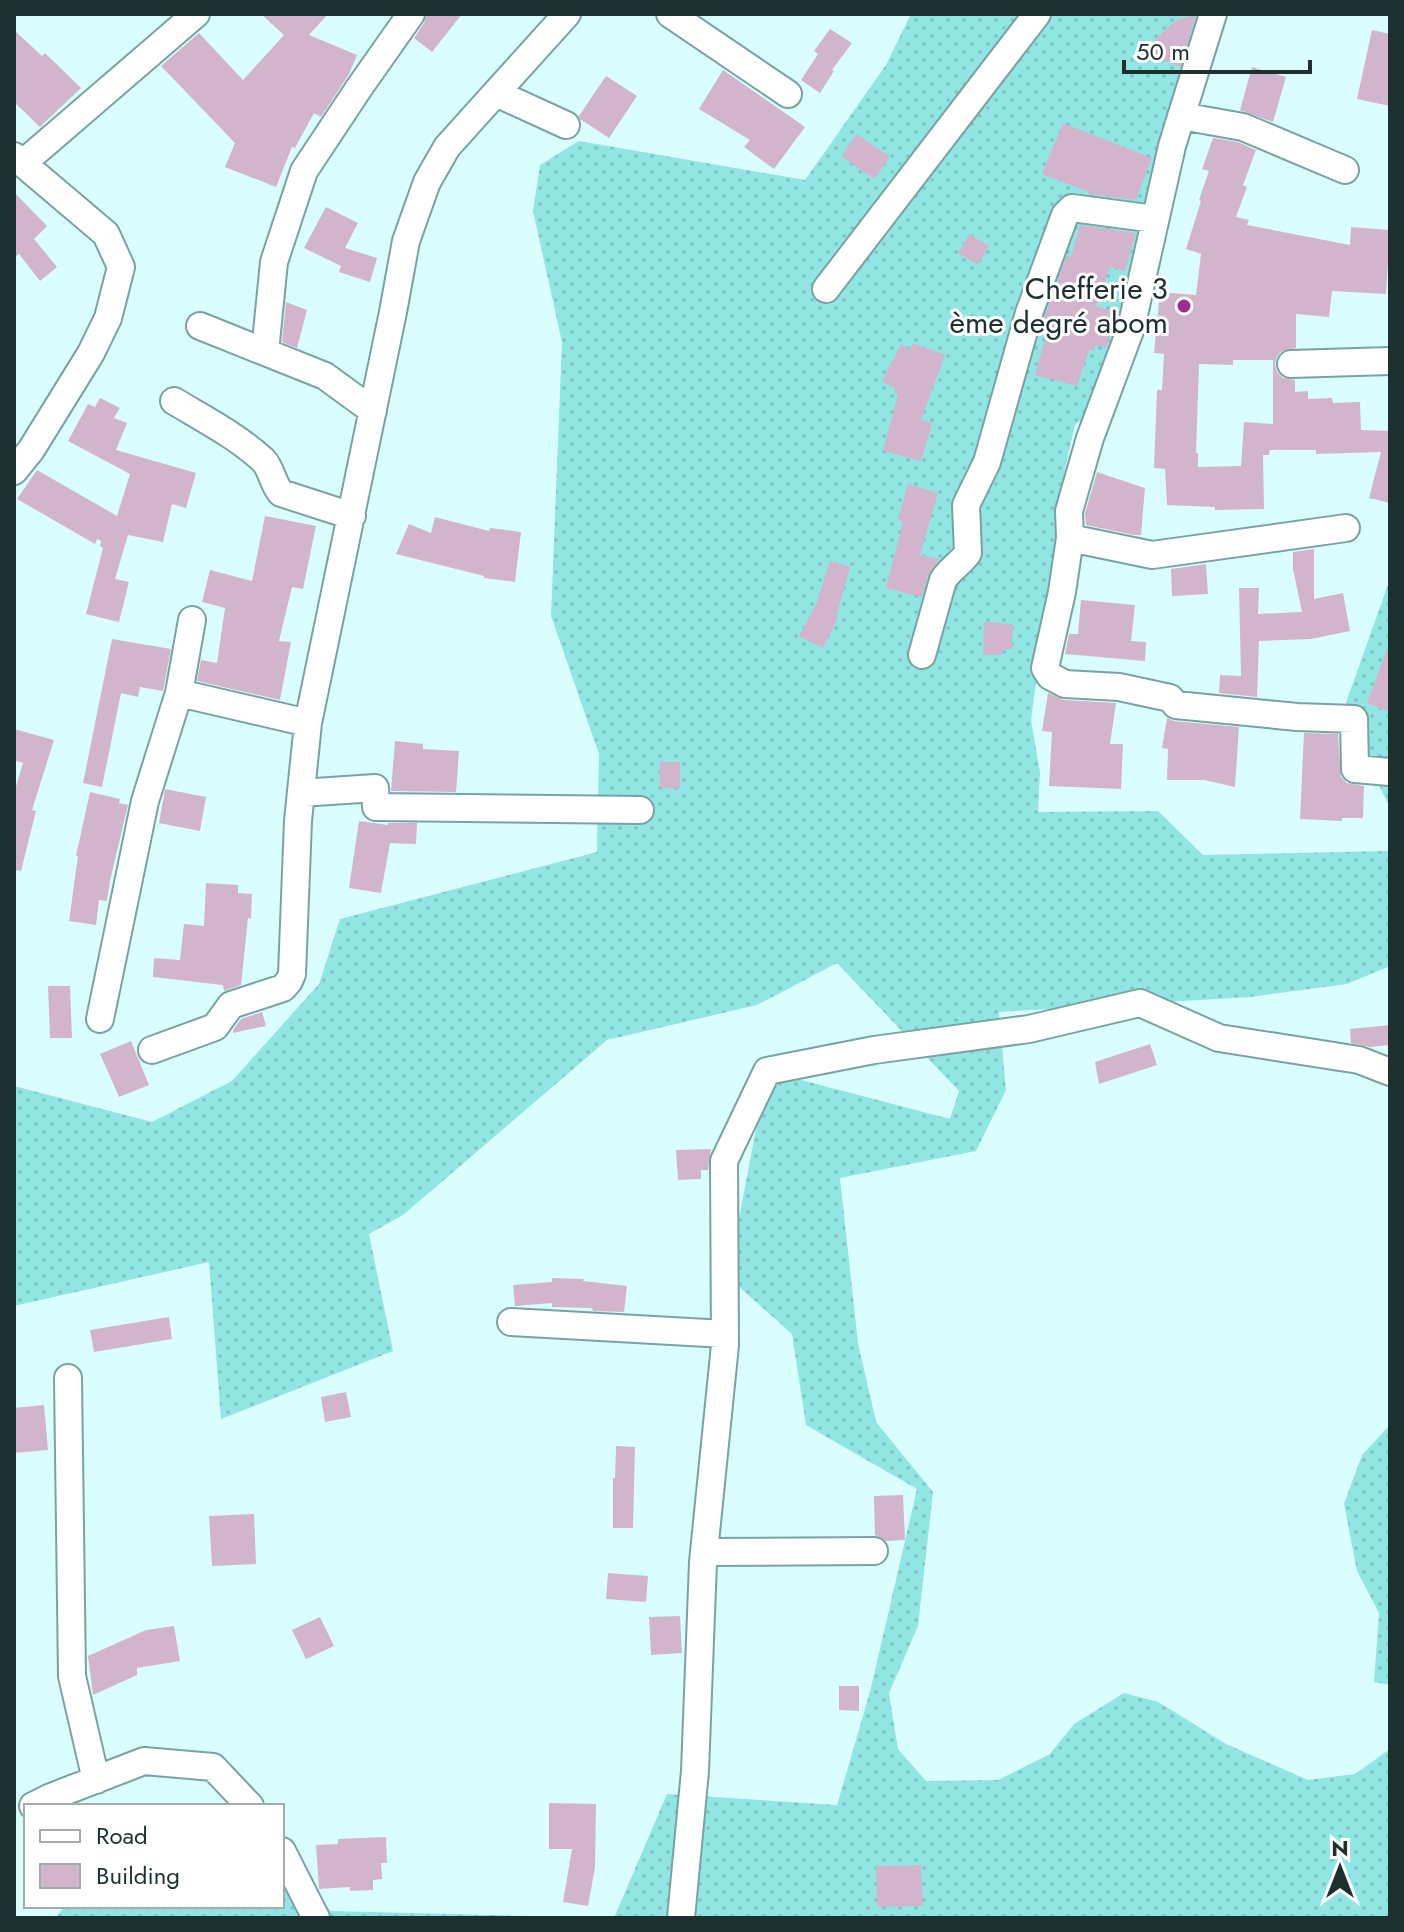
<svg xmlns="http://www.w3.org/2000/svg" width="1404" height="1932" viewBox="0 0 1404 1932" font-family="Jost,sans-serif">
  <defs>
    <pattern id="grass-dots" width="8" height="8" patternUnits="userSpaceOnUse" patternTransform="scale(2)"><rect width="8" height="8" fill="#91e5e3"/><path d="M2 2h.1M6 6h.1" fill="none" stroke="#7dc5c3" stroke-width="1.8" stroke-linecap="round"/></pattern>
  </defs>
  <rect width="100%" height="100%" fill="#dafefd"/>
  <path fill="url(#grass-dots)" d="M 911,14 L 1212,14 L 1109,398 L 1075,425 L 1064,473 L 1031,720 L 1040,773 L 1038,812 L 1158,811 L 1203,855 L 1390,851 L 1390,966 L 1347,984 L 1250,997 L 999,1012 L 1006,1090 L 976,1151 L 840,1178 L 858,1343 L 876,1422 L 933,1492 L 918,1626 L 889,1693 L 898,1749 L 926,1781 L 998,1780 L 1050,1754 L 1074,1724 L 1124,1693 L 1158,1702 L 1226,1744 L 1308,1780 L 1355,1774 L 1390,1749 L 1390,1918 L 614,1918 L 667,1794 L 837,1805 L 870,1692 L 917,1489 L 806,1425 L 792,1334 L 728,1277 L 767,1071 L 950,1119 L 959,1091 L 837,963 L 757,1005 L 607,1040 L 403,1215 L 369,1234 L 393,1351 L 221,1419 L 209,1262 L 14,1306 L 14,1086 L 152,1122 L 232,1081 L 319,984 L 340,919 L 597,852 L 599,754 L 551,616 L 562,342 L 533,211 L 540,165 L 579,141 L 805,180 L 886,65 Z
    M 1390,579 L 1390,808 L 1343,711 Z
    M 1390,1425 L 1390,1685 L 1374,1682 L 1379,1613 L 1357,1571 L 1344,1504 L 1362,1455 Z
    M 282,1866 L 287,1867 L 331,1911 L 612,1918 L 55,1918 L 65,1906 L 282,1906 Z"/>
  <path fill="#d2b5cd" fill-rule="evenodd" d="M 261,14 L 328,14 L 309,35 L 357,55 L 349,74 L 321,117 L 314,113 L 295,148 L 292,147 L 276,187 L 225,167 L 235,143 L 161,66 L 199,33 L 243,80 L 284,35 Z
    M 427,14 L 462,14 L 432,52 L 414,38 L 424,23 Z
    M 1196,15 L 1180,67 L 1143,51 L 1176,20 Z
    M 830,29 L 852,43 L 832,70 L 834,71 L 820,93 L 801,80 L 818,54 L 814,51 Z
    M 14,30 L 42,56 L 45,53 L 81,88 L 40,127 L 14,102 Z
    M 1372,30 L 1390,34 L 1390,106 L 1357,99 Z
    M 1252,67 L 1286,77 L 1273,122 L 1240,110 Z
    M 723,70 L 805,127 L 774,169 L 744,147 L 750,140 L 699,109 Z
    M 606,76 L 637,96 L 609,138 L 580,119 L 579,116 Z
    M 1063,123 L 1152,158 L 1136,200 L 1088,194 L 1089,192 L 1042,174 Z
    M 857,134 L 890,157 L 874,179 L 841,156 Z
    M 1213,138 L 1238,142 L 1256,150 L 1243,185 L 1247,187 L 1236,217 L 1249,220 L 1247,225 L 1350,245 L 1351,227 L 1390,230 L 1386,294 L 1332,291 L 1329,317 L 1296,314 L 1296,348 L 1282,351 L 1277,356 L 1275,364 L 1277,372 L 1283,378 L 1295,380 L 1295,392 L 1308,391 L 1308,399 L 1332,398 L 1333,403 L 1360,402 L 1361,430 L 1390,431 L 1390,503 L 1369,498 L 1381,452 L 1316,454 L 1316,450 L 1270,450 L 1269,455 L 1263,455 L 1264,509 L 1215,510 L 1215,507 L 1167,505 L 1165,469 L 1154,468 L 1157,390 L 1162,390 L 1164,354 L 1154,353 L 1160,292 L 1196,295 L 1201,254 L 1186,249 L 1201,201 L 1199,200 L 1209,171 L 1202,169 ZM 1233,360 L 1273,360 L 1273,424 L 1244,422 L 1241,466 L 1198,467 L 1198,453 L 1196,453 L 1199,364 L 1233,365 Z
    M 14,192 L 47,226 L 34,239 L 57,267 L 40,281 L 19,254 L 14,258 Z
    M 326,207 L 358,223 L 345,248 L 377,258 L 370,282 L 339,272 L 341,266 L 304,248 Z
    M 1080,225 L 1136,233 L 1125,271 L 1110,267 L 1096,306 L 1118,313 L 1106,348 L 1095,345 L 1094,351 L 1089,350 L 1077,386 L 1035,375 L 1046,335 L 1040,334 L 1044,318 L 1067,255 L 1071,257 Z
    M 969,234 L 989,246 L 978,265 L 958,253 Z
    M 286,302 L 307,310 L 297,348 L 282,342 Z
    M 913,343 L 945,355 L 921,420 L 932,423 L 921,461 L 883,451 L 898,394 L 894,393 L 895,388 L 882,381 L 901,344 L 910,349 Z
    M 100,398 L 120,408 L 114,418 L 127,423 L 116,450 L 196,473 L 186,508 L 172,504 L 163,542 L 128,535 L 115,579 L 129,582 L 119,622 L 86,614 L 103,548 L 100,546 L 101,541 L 97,539 L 95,544 L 17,499 L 37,470 L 117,516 L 130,474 L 68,441 L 88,404 L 95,407 Z
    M 1097,472 L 1145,488 L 1141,535 L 1134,535 L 1086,525 L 1085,513 Z
    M 908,484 L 938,493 L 920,555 L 939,559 L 928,575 L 922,597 L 886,588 L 903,522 L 898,520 Z
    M 265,516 L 316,526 L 303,589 L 292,587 L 279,641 L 291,642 L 280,700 L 197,681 L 201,660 L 217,663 L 225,608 L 202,602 L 210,570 L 252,581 Z
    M 435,517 L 489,531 L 490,528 L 521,532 L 515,582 L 484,578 L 484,576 L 396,554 L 409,524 L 431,533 Z
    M 1314,549 L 1314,599 L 1343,593 L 1350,631 L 1311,639 L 1259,641 L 1257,697 L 1219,693 L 1220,675 L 1241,676 L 1239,588 L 1259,588 L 1258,614 L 1302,612 L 1293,569 L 1293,552 Z
    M 830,561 L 850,567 L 836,617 L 838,618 L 823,648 L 799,636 L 817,602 Z
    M 1206,564 L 1208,594 L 1172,596 L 1171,569 Z
    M 1081,600 L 1135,605 L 1131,641 L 1146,642 L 1145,661 L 1065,654 L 1069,634 L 1078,634 Z
    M 984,622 L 1013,624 L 1012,649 L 1003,649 L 1002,655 L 983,655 Z
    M 112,639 L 171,649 L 163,691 L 140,687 L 138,697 L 121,693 L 102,787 L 83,783 Z
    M 1388,647 L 1390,648 L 1390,712 L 1367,703 Z
    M 1048,693 L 1064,700 L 1116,703 L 1110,744 L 1123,744 L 1121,789 L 1049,786 L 1052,732 L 1042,731 Z
    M 1167,718 L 1174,721 L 1239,727 L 1235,787 L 1204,780 L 1167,780 L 1168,749 L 1162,748 Z
    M 14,729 L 54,740 L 32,810 L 36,811 L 21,871 L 14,870 L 14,793 L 23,763 L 14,760 Z
    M 1304,733 L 1338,734 L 1341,777 L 1347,783 L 1364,786 L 1363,818 L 1342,818 L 1342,821 L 1300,819 Z
    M 395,741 L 423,744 L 423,749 L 459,751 L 456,792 L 391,791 Z
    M 660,762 L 680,762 L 680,788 L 660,788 Z
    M 165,789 L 206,797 L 200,831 L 159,823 Z
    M 90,792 L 120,799 L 119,803 L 128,805 L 110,881 L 107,901 L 99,900 L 96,925 L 69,921 L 78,856 L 76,856 Z
    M 359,821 L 388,825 L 388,823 L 417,823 L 416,844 L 390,843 L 381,893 L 349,888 Z
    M 206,883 L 238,885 L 238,893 L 252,894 L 251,919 L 248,918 L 241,985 L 224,991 L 223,985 L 153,977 L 154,958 L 180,960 L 184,924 L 204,926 Z
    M 48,986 L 70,986 L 72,1038 L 50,1038 Z
    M 262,1012 L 266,1026 L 233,1033 L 233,1030 L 241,1019 Z
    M 1390,1025 L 1390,1045 L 1370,1047 L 1351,1043 L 1350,1029 Z
    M 131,1041 L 149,1085 L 119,1097 L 100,1054 Z
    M 1150,1044 L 1157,1065 L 1099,1084 L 1095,1062 Z
    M 711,1149 L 708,1170 L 701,1170 L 701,1179 L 678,1180 L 676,1150 Z
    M 552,1278 L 584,1279 L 583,1281 L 627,1286 L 624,1312 L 593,1311 L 592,1308 L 552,1307 L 552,1303 L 515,1306 L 513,1285 L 552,1282 Z
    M 169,1317 L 172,1339 L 94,1352 L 90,1330 Z
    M 346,1392 L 351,1417 L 325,1422 L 321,1397 Z
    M 44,1405 L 48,1450 L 14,1453 L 14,1408 Z
    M 616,1446 L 635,1447 L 633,1528 L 613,1528 L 613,1478 L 615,1478 Z
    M 903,1495 L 905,1540 L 886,1541 L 875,1535 L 874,1496 Z
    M 254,1514 L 256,1564 L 212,1566 L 209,1516 Z
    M 608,1573 L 648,1576 L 646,1602 L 606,1599 Z
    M 680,1616 L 682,1653 L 651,1655 L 649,1617 Z
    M 320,1617 L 334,1646 L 306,1659 L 292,1630 Z
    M 174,1626 L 180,1661 L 137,1668 L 137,1675 L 93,1695 L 88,1656 L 146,1630 Z
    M 839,1686 L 859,1686 L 859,1711 L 839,1710 Z
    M 549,1803 L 596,1804 L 595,1867 L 588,1906 L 563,1902 L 572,1849 L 549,1849 Z
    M 386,1837 L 387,1863 L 381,1863 L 382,1879 L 373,1880 L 373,1890 L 350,1891 L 350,1887 L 319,1889 L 316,1845 L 338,1844 L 338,1839 Z
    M 921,1865 L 923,1906 L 877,1907 L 876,1866 Z"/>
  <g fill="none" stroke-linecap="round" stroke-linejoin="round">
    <g stroke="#78a3a2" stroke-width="30">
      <path id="street" d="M 670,14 L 788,94
        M 1213,14 L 1172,146 L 1131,328 L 1090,438 L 1069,511 L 1070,538 L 1062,592 L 1045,668 L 1050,676 L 1065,684 L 1119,687 L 1170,698 L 1176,705 L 1297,717 L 1354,719 L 1355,769 L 1390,772
        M 496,93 L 566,125
        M 1181,116 L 1243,127 L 1345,170
        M 14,156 L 106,234 L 121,267 L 108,318 L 91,353 L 31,450 L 14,471
        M 23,163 L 196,14
        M 826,289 L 1037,14
        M 200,326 L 325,376 L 373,411
        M 265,352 L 274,262 L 304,171 L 359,88 L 411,14
        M 1291,364 L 1390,361
        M 174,401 C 204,419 237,436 263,460 C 272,469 272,483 281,493 L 352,516
        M 1070,538 L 1152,555 L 1346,528
        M 922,655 L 943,580 C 950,569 961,563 968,553 L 966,505 L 987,462 L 1029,313 L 1065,215 L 1072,208 L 1155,219
        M 179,693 L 308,723
        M 301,793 L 375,788 L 376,807 L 640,810
        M 100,1019 L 145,801 L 179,693 L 192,620
        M 152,1050 L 215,1027 L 231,1005 L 283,988 L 289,981 L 292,974 L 298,821 L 308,723 L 393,312 L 406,241 L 427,182 L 447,147 L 567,14
        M 511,1322 L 725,1334
        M 68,1378 L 72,1676 L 96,1780
        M 704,1552 L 874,1551
        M 33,1806 L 51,1797 L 144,1761 L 213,1767 L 250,1806
        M 282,1851 L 316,1918
        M 681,1918 L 695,1771 L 703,1562 L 725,1345 L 724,1161 L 767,1071 L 874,1050 L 1029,1029 L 1140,1003 L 1219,1038 L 1359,1060 L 1390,1072"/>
    </g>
    <use href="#street" stroke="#fff" stroke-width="26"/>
  </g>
  <circle fill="#9b2f90" stroke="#fff" stroke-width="3" cx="1184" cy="306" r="8"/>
  <g text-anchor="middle" stroke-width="6" stroke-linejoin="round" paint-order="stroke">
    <g font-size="30" fill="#1d2f2e" stroke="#fff" text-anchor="end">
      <text x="1168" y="299">Chefferie 3<tspan x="1168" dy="34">ème degré abom</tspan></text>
    </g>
  </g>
  <rect width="1404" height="1932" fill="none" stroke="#1d2f2e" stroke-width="32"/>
  <rect x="24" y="1804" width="260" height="104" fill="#ffffff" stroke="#a5acab" stroke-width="2"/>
  <rect x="40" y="1830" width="40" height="12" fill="#ffffff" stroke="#a5acab" stroke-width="2"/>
  <text x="96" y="1844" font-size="24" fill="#1d2f2e">Road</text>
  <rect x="40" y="1864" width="40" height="24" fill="#d2b5cd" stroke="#a5acab" stroke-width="2"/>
  <text x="96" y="1884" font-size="24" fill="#1d2f2e">Building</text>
  <g transform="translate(1340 1868)" stroke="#ffffff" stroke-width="6" paint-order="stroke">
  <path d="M0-6L14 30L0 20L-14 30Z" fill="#1d2f2e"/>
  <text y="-12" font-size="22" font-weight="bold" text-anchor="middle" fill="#1d2f2e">N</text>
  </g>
  <path d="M1124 60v12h186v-12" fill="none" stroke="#1d2f2e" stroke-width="4"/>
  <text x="1136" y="60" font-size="24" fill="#1d2f2e" stroke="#ffffff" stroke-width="6" paint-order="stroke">50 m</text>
</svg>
